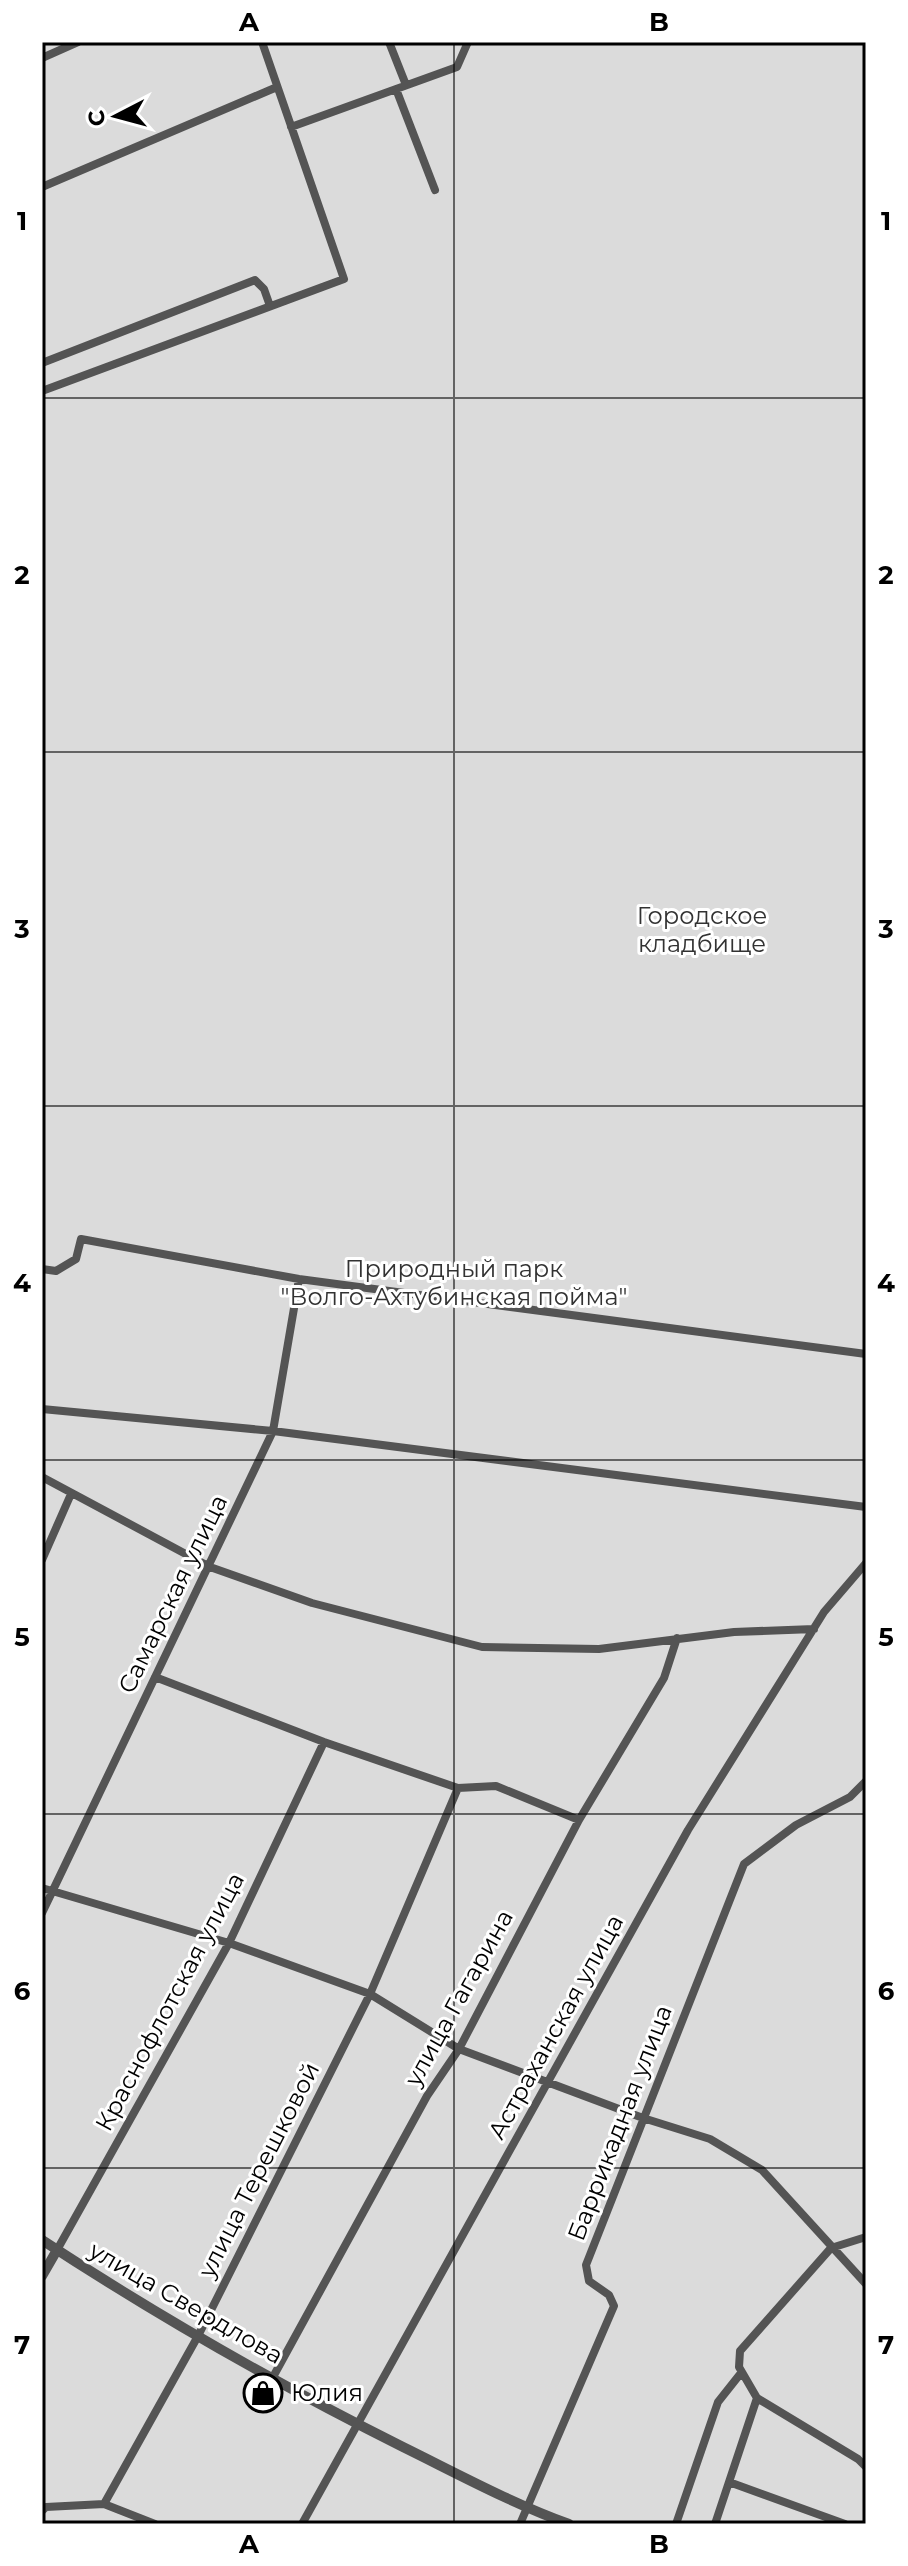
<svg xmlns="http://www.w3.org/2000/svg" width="908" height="2566" viewBox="0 0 908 2566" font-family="Montserrat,sans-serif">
  <rect width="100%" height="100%" fill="#fff"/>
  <path fill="#dbdbdb" d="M 42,42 L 866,42 L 866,2524 L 42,2524 Z"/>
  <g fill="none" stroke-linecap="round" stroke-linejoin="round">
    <path stroke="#545454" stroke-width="8" d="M 389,42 L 406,85
      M 42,58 L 78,42
      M 396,89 L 435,190
      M 291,127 L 457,67 L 468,42
      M 42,187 L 277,87
      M 42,363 L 255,280 L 264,289 L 270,306
      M 42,391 L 344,279 L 262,42
      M 42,1269 L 56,1271 L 76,1259 L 81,1239 L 299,1279 L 866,1354
      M 42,1409 L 273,1431 L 866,1507
      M 42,1477 L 210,1567 L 312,1603 L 482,1647 L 599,1649 L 734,1632 L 814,1629
      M 42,1560 L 71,1494
      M 155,1677 L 324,1742 L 458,1788 L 496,1786 L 579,1820
      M 42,1888 L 229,1943 L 370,1994 L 459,2049 L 643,2118 L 710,2139 L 762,2170 L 866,2284
      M 42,1913 L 273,1431 L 299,1279
      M 866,2237 L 831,2248 L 740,2351 L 739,2367 L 757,2398 L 858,2459 L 866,2467
      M 57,2250 L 229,1943 L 324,1742
      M 273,2377 L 427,2096 L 459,2049 L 579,1820 L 664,1678 L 677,1638
      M 729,2482 L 845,2524
      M 104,2504 L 155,2524
      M 42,2511 L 46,2507 L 104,2504 L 198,2336 L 370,1994 L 458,1788
      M 302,2524 L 688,1830 L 824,1612 L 866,1563
      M 520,2524 L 614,2306 L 609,2295 L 589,2281 L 586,2265 L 744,1864 L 796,1825 L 850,1797 L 866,1781
      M 676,2524 L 718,2402 L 741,2373
      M 715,2524 L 757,2398"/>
    <path stroke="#545454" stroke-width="10" d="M 42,2240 C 158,2316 279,2385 403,2447 C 458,2474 511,2503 569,2524
      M 42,2276 L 57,2250"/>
  </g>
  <path fill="none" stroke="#000" stroke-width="2" stroke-opacity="0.55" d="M 454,42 L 454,2524M 42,398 L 866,398M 42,752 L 866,752M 42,1106 L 866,1106M 42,1460 L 866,1460M 42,1814 L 866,1814M 42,2168 L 866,2168"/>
  <defs>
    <g id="shop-ring" transform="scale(2)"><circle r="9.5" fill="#fff" stroke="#000" stroke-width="1.5"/><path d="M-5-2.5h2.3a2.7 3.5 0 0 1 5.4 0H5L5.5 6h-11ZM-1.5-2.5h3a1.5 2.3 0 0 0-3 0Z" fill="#000"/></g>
  </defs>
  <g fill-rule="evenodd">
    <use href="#shop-ring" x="263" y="2393"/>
  </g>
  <g text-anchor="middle" stroke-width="6" stroke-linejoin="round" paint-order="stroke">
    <g font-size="24" fill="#323232" stroke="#fff">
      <text x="702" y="924">Городское<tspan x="702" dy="28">кладбище</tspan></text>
      <text x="454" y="1277">Природный парк<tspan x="454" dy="28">"Волго-Ахтубинская пойма"</tspan></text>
    </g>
    <g font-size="24" fill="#000" stroke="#fff">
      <text transform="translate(173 1594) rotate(-64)" y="8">Самарская улица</text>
      <text transform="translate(459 1998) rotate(-61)" y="8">улица Гагарина</text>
      <text transform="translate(170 2002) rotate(-62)" y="8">Краснофлотская улица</text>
      <text transform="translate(556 2027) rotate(-61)" y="8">Астраханская улица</text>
      <text transform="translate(620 2123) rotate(-69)" y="8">Баррикадная улица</text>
      <text transform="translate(259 2170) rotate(-63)" y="8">улица Терешковой</text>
      <text transform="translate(186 2303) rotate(30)" y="8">улица Свердлова</text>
    </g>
    <g font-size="24" fill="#000" stroke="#fff" text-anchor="start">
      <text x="291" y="2401">Юлия</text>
    </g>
  </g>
  <rect width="908" height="2566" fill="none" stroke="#ffffff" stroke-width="88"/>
  <g transform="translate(116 116) rotate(264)" stroke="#ffffff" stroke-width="6" paint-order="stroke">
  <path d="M0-6L14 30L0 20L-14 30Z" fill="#000000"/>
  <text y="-12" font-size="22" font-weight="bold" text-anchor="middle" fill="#000000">С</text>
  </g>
  <rect x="44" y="44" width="820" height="2478" fill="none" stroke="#000" stroke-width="3"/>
  <g font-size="26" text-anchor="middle" font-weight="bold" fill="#000">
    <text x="249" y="31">A</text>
    <text x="659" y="31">B</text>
    <text x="22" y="230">1</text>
    <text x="886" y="230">1</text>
    <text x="22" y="584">2</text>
    <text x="886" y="584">2</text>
    <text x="22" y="938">3</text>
    <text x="886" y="938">3</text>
    <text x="22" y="1292">4</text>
    <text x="886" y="1292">4</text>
    <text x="22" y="1646">5</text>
    <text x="886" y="1646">5</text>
    <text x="22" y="2000">6</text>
    <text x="886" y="2000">6</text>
    <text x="22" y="2354">7</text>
    <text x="886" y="2354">7</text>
    <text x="249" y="2553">A</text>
    <text x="659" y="2553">B</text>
  </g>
</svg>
